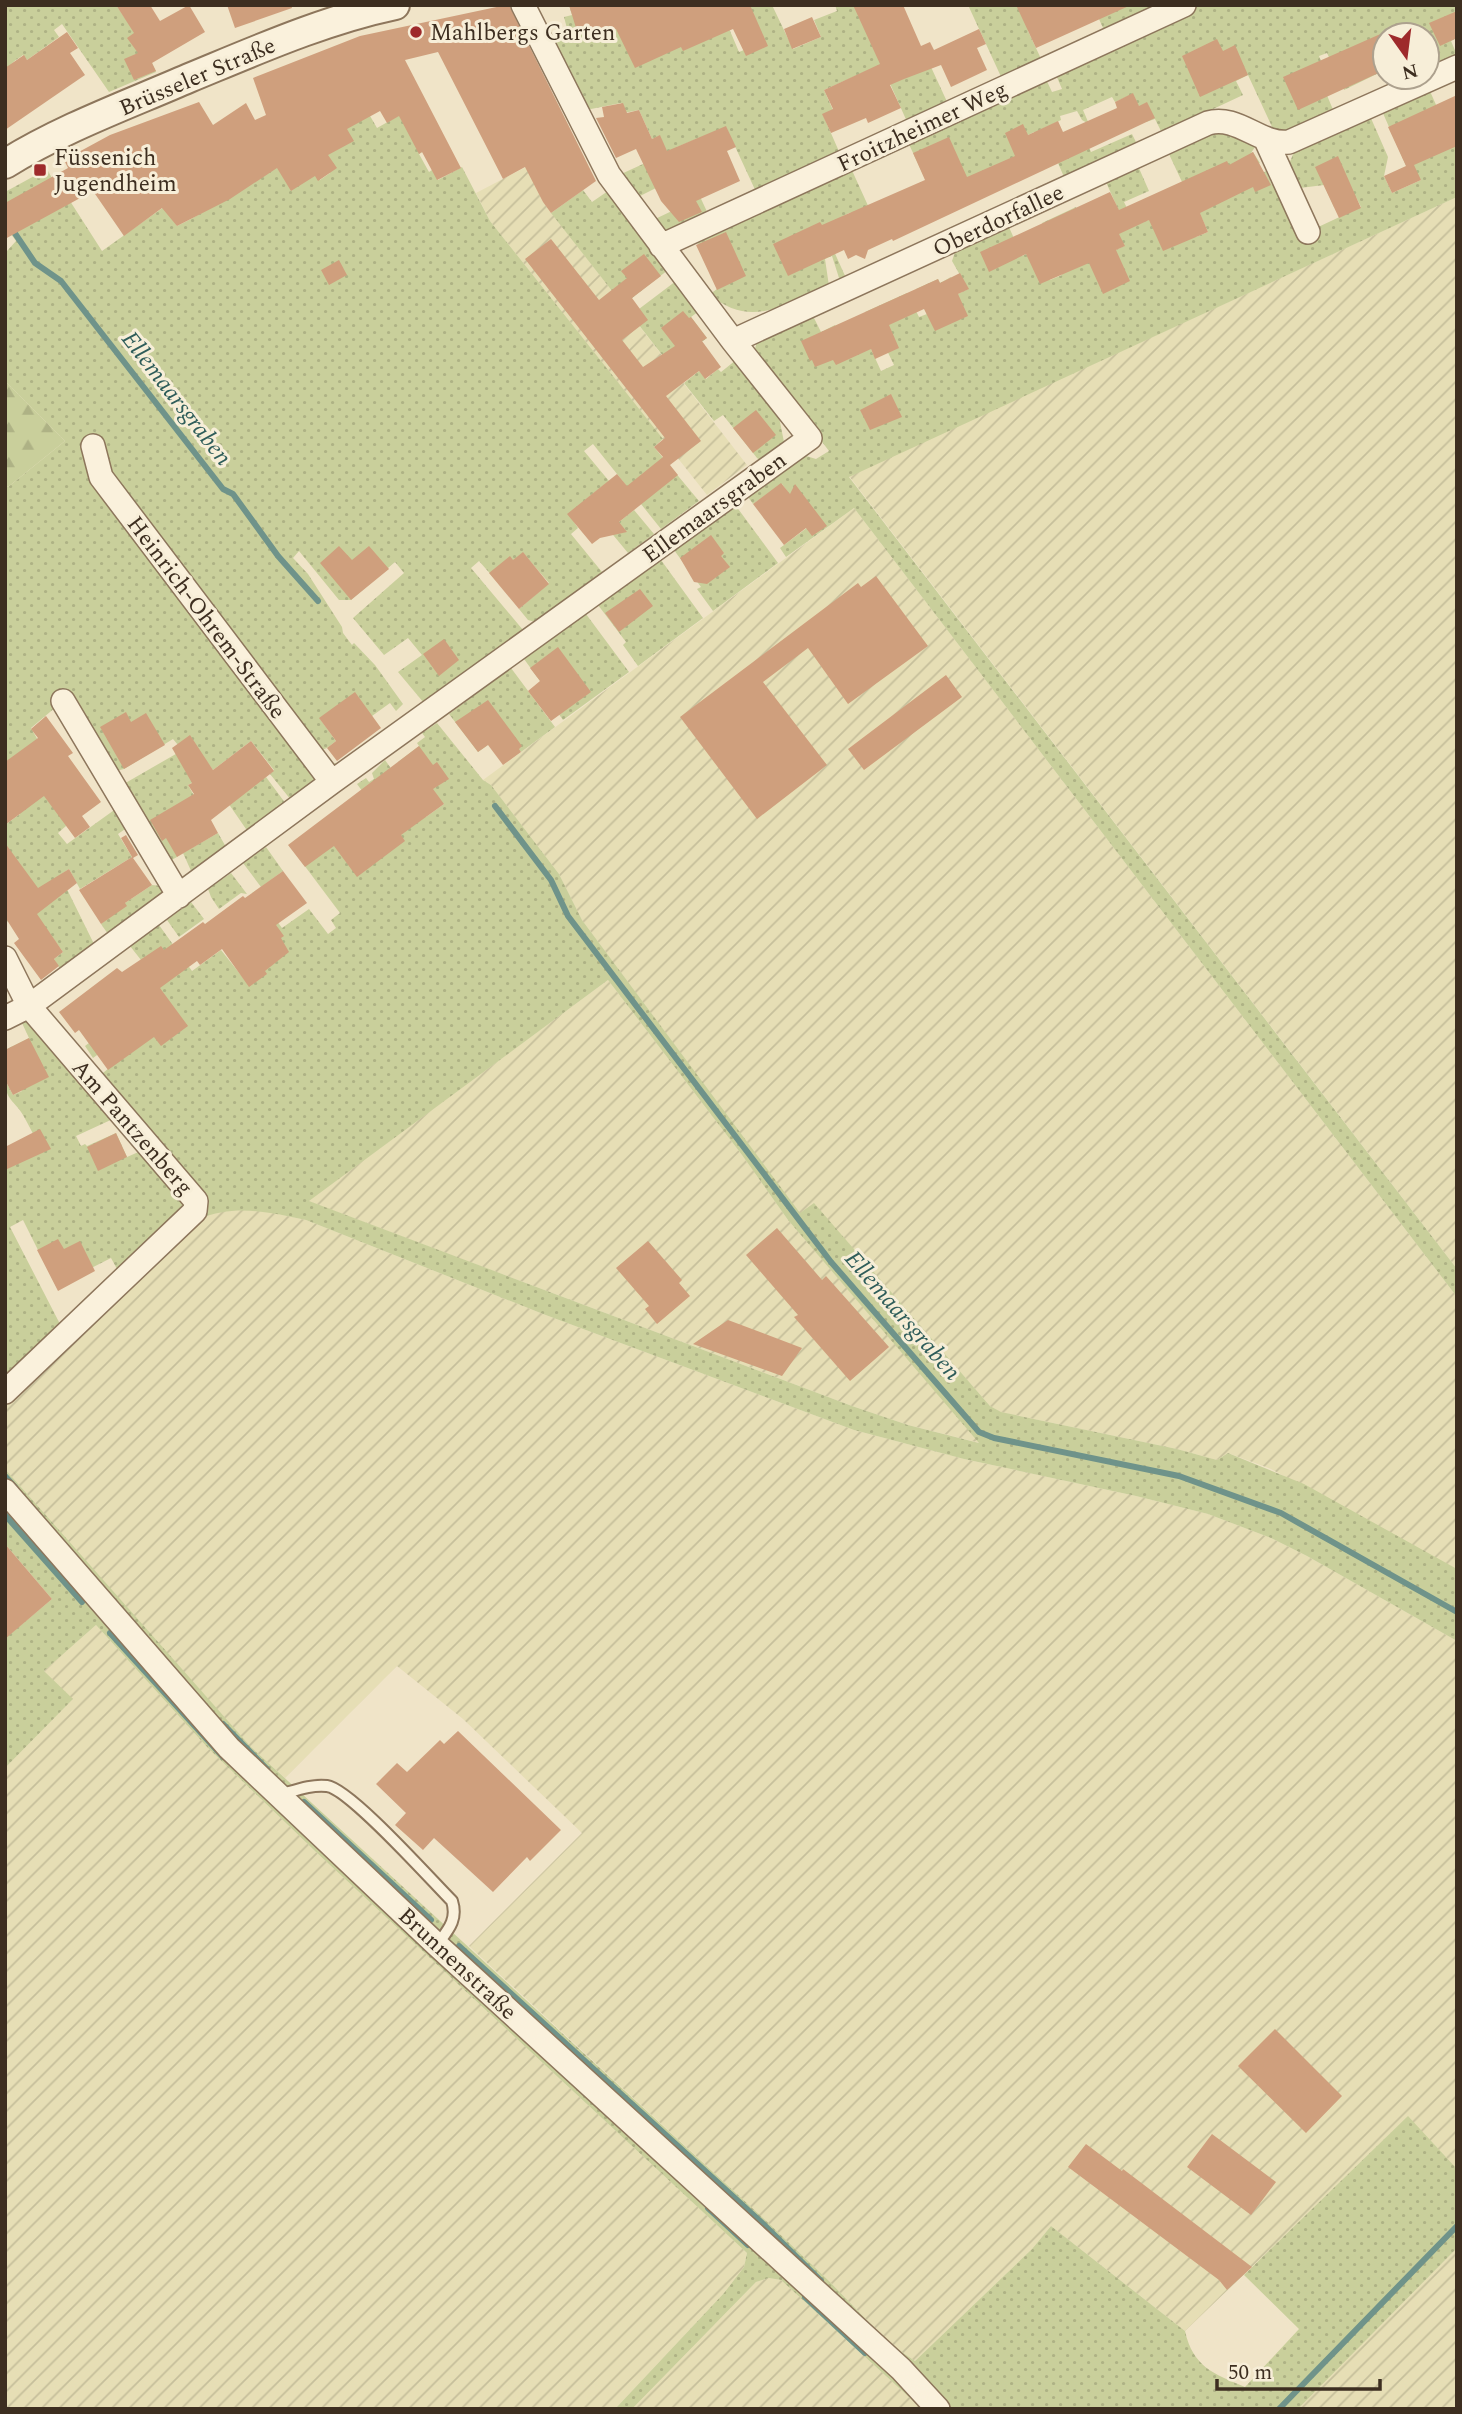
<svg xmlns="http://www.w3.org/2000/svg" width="1462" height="2414" viewBox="0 0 1462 2414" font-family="Spectral,serif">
  <defs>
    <pattern id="farmland-furrows" width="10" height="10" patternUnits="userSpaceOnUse" patternTransform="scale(1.75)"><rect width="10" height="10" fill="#e6deb5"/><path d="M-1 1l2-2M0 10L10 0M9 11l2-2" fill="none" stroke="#c6bf9b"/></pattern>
    <pattern id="grass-dots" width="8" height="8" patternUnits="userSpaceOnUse" patternTransform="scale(1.75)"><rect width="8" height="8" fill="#c9cf9b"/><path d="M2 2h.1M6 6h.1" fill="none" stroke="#aeb285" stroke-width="1.8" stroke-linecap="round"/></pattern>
    <pattern id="forest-firs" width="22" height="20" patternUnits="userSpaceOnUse" patternTransform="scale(1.75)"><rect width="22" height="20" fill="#c9cf9b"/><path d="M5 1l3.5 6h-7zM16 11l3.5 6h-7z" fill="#aeb285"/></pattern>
  </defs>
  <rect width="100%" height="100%" fill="#f0e4c8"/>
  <path fill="url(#farmland-furrows)" d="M 526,167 L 543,202 L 747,465 L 707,495 L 490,221 L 476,193 Z
    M 1457,197 L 1457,1269 L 849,476 Z
    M 854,508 L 1457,1297 L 1457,1571 L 1271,1469 L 1228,1453 L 1217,1460 L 1177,1449 L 1000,1412 L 990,1406 L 814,1204 L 800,1214 L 582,920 L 559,874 L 491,785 L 483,780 Z
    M 608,980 L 742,1155 L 788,1220 L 980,1443 L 908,1425 L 852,1406 L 308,1201 Z
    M 235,1209 L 269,1212 L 306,1220 L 543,1314 L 854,1430 L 964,1459 L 1136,1496 L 1208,1514 L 1271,1538 L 1307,1556 L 1457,1641 L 1457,2169 L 1408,2117 L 1185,2331 L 1051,2226 L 1032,2249 L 915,2361 L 890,2344 L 829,2281 L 762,2217 L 469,1946 L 582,1833 L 463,1719 L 397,1666 L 285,1778 L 251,1747 L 189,1679 L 5,1469 L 5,1403 L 199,1219 L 217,1211 Z
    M 96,1625 L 208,1748 L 316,1852 L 747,2253 L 744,2267 L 724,2293 L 615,2409 L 5,2409 L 5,1768 L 72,1700 L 44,1671 Z
    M 1457,2248 L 1457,2409 L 1298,2409 Z
    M 769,2278 L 781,2280 L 922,2409 L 632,2409 L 756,2282 Z"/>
  <path fill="url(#grass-dots)" fill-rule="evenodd" d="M 5,5 L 116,5 L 146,49 L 156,72 L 109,92 L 62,24 L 54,30 L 59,37 L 27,60 L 23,55 C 15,61 8,64 5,75 Z
    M 569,5 L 719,5 L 739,52 L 749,48 L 724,5 L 772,5 L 793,49 L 821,37 L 814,20 L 837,11 L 835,5 L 853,5 L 931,67 L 949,106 L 908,124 L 888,79 L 871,69 L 824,90 L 833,110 L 823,115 L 841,156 L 757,194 L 726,127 L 677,147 L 709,216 L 670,233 L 661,230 L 653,220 L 674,210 L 670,181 L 636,198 L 619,175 L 667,153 L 660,136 L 652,139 L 639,110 L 624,113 L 621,103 L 586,110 L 549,36 L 569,36 L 564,17 L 572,15 Z
    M 968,5 L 1030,5 L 1028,31 L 1043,63 L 1003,81 Z
    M 1078,5 L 1168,5 L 1109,32 L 1103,28 L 1095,10 Z
    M 1200,5 L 1457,5 L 1457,38 L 1451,41 L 1457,55 L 1427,69 L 1427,35 L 1385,35 L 1385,70 L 1344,90 L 1327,53 L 1319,56 L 1321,61 L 1318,74 L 1334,112 L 1286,134 L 1273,129 L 1248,75 L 1236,81 L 1243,95 L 1162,133 L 1155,119 L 1146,122 L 1133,94 L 1115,102 L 1112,97 L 1083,110 L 1089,124 L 1082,120 L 1077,111 L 1060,116 L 1061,120 L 1038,131 L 1037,140 L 1034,132 L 1028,135 L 1044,170 L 933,196 L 907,140 L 1045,77 L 1052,92 L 1062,89 L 1056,75 L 1060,69 Z
    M 1429,89 L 1449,134 L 1457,131 L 1457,197 L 849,477 L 1457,1269 L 1457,1297 L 854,508 L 786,557 L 780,548 L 820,518 L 803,513 L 782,484 L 753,504 L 748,497 L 803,455 L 816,459 L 829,451 L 754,353 L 757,341 L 813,316 L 821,332 L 835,325 L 845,345 L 865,336 L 881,371 L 894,365 L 877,330 L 865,312 L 907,293 L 919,317 L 927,314 L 916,289 L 938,279 L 940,283 L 951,277 L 958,294 L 968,289 L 952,261 L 956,249 L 1008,225 L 1022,256 L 1026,254 L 1050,280 L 1062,275 L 1042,223 L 1076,207 L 1093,244 L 1116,250 L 1124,246 L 1110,216 L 1119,211 L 1105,180 L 1138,166 L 1149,191 L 1124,202 L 1129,212 L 1139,224 L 1158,216 L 1196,237 L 1208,232 L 1193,198 L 1190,199 L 1168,152 L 1216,131 L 1251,144 L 1255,147 L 1251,153 L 1253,152 L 1260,163 L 1258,164 L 1263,173 L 1266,171 L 1272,185 L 1276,184 L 1301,235 L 1361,207 L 1356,197 L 1334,207 L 1324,185 L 1300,188 L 1289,164 L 1294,152 L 1370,116 L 1388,157 L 1384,176 L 1392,193 L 1421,180 L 1407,168 L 1382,111 Z
    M 362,102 L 377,128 L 407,111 L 429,148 L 419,154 L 429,172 L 432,170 L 438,180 L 462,167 L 490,221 L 663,439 L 654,447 L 699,501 L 661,529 L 593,444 L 584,451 L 609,481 L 585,500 L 574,522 L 578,528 L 571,534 L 602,572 L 535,622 L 528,620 L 519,609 L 549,583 L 523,553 L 493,577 L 479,561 L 471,568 L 523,630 L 424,703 L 398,672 L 422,655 L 408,638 L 384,655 L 353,618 L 404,573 L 395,562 L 351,600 L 339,600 L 299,551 L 293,558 L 308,574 L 342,627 L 343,633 L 352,645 L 354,643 L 375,665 L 403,704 L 396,711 L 390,703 L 372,716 L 320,719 L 336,741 L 327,748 L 318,751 L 326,762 L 340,764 L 291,800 L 270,774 L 274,770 L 251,741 L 213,770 L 202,755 L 178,745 L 173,739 L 124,769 L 116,771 L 69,696 L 31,728 L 60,779 L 66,826 L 58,833 L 67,844 L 117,808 L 128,827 L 118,834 L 132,857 L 80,889 L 69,869 L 60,875 L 94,944 L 60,969 L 54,959 L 63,952 L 48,931 L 5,921 L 5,825 L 20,814 L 13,804 L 5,805 L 5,484 L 8,487 L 65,441 L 5,381 L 5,250 L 7,251 L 16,241 L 5,226 L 5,192 L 47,169 L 66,204 L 70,201 L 102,251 L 168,204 L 177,226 C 221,205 257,174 296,145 L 320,180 L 330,173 L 302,131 Z
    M 1079,125 L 1091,152 L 1132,134 L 1137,144 L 1064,177 L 1058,163 Z
    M 850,166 L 870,210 L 849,213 L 823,227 L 846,278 L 840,281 L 832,256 L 825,259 L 829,286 C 787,304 749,330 710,294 L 717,289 L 700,245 L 692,239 Z
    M 583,190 L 592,202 L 608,191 L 668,270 L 623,305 L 551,213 Z
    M 676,281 L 699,311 L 691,317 L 707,338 L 670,365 L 631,315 Z
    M 736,360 L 779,417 L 784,442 L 760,460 L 757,458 L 723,415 L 714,421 L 684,383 L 699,371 L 706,379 L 718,369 L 721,372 Z
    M 736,506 L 778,563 L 713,611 L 697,589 L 701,587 L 674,550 Z
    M 634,510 L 654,534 L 628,553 L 609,530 Z
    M 661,560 L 703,618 L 638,666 L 623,645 L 626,642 L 598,605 Z
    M 586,614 L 629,672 L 563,720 L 548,699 L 551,696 L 524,659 Z
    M 511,668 L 555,727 L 521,752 L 506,732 L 478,752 L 449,714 Z
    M 437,723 L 483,780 L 491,785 L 559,874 L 582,920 L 800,1213 L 814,1203 L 990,1406 L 1001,1412 L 1177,1449 L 1217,1460 L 1228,1453 L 1304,1484 L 1457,1569 L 1457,1641 L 1307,1556 L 1271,1538 L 1208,1514 L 1136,1496 L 964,1459 L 854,1430 L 543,1314 L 306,1220 C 269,1212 235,1204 199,1219 L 5,1403 L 5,1168 L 42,1152 C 36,1140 30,1127 23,1115 C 15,1101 5,1100 5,1080 L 13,1095 L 22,1091 L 5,1059 L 5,1050 L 29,1038 L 22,1023 L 28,1021 L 115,1118 L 76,1136 L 81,1146 L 85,1144 L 87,1146 L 116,1133 L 127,1157 L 143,1150 L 98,1077 L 114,1064 L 104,1050 L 93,1058 L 85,1046 L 106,1030 L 141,960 L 130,946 L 159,925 L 192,971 L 221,950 L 244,979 L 270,917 L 252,893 L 255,891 L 282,928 L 309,909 L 328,934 L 336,928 L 331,920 L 340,913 L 289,845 L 377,811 L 357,784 L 366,778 L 369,782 L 374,779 L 372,773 L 385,760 L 426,817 L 444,804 L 424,797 L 398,762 L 419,746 L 417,743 L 425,737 L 422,733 ZM 608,980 L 742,1155 L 788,1220 L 979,1443 L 908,1425 L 852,1406 L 309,1201 ZM 23,1220 L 56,1286 L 111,1258 L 117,1269 L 60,1324 L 10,1227 Z
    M 181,751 L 198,779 L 188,785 L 201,808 L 177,857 L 168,862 L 122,785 Z
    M 266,777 L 286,804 L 249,830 L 246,829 L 226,800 Z
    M 218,833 L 226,847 L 192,873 L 183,853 Z
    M 266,847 L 283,871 L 261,887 L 243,863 Z
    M 231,873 L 247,894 L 241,893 L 219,909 L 211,897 L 208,889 Z
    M 152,885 L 163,886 L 161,896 L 108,934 L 101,924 L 125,903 Z
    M 191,902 L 204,919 L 179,937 L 167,920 Z
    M 5,1469 L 251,1747 L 762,2217 L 829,2281 L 890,2344 L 915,2361 L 1032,2249 L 1051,2226 L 1185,2331 C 1193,2367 1214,2374 1245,2387 L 1299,2329 L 1244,2275 L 1408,2116 L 1457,2169 L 1457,2248 L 1298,2409 L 922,2409 L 781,2280 L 769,2278 L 756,2282 L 632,2409 L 615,2409 L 724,2293 L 744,2267 L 747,2253 L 316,1852 L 208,1748 L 96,1625 L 44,1671 L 73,1699 L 5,1768 L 5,1631 L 9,1635 L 52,1599 L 5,1544 Z"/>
  <path fill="url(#forest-firs)" d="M 5,381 L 65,441 L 8,487 L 5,484 Z"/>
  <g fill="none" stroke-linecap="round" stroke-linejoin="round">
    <path stroke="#6f938a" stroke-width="6" d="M 12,229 L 35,263 L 61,281 L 223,489 L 233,494 L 278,556 L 318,601
      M 495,806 L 551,880 L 568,916 L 831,1262 L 979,1432 L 994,1438 L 1179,1476 L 1281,1513 L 1457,1612
      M 5,1476 L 15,1487
      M 5,1515 L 82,1602
      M 110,1633 L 223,1757
      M 223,1724 L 267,1769
      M 304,1802 L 431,1920
      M 459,1946 L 761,2222 L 821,2281
      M 708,2208 L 748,2245
      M 805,2297 L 865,2353
      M 1279,2409 L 1457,2226"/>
  </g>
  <path fill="#cf9f7d" d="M 116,5 L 150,5 L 160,21 L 189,5 L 205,32 L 152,63 L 156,71 L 134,80 L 124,59 L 138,53 L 127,38 L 134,33 Z
    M 227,5 L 291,5 L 292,8 L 235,28 Z
    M 506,5 L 509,5 L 596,181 L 551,213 L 543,202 L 525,167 L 503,179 L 438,52 L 405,60 L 461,168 L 437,180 L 422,152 L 419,154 L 399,116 L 387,123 L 380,111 L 347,129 L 354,141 L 328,155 L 337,168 L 318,181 L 315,176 L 291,191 L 277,168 L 230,199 L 177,226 L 162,208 L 124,236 L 93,191 L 5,239 L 5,203 L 68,168 L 64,160 L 110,135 L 199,102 L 213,125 L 246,103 L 255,120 L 266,115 L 253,78 L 360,36 Z
    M 569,5 L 750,5 L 768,46 L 746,56 L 733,29 L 683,51 L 681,47 L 635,68 L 616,29 L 589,36 L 587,25 L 576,28 Z
    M 853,5 L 903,5 L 921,46 L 930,42 L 934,50 L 979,29 L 986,44 L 977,48 L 987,70 L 951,87 L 941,65 L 904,79 L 890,85 L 901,108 L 868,123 L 866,118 L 831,133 L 822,114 L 833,109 L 824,90 L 880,64 Z
    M 1016,5 L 1131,5 L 1036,48 Z
    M 1457,11 L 1457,38 L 1440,46 L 1429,23 Z
    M 812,17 L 821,37 L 792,49 L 784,29 Z
    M 67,32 L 78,48 L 70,53 L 85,75 L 5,130 L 5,68 L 24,55 L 27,60 Z
    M 1385,32 L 1385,70 L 1298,110 L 1283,77 Z
    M 1217,39 L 1223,51 L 1235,45 L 1248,75 L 1200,97 L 1182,56 Z
    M 1133,93 L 1139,106 L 1147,102 L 1155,118 L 893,241 L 892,239 L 868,250 L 865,259 L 856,255 L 848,259 L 844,250 L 788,276 L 773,244 L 820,222 L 822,225 L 925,180 L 913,153 L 949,137 L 967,177 L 1015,156 L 1005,133 L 1023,124 L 1028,135 L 1058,121 L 1063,132 L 1117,108 L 1115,102 Z
    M 1457,95 L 1457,146 L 1414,165 L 1421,180 L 1392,193 L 1384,176 L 1406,166 L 1388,127 Z
    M 623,103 L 627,113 L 639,110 L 652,139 L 660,135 L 667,151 L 726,126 L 736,147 L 727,151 L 740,181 L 696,201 L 702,212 L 679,222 L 661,201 L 636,149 L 616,158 L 596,118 L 604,117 L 602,107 Z
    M 1253,152 L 1271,185 L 1255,192 L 1253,187 L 1200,213 L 1208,232 L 1163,251 L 1149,220 L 1119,234 L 1125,246 L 1116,250 L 1130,281 L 1103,294 L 1089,263 L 1040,284 L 1026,254 L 989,272 L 980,252 L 1110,192 L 1119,210 L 1227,161 L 1229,165 Z
    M 1338,156 L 1361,208 L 1339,218 L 1315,167 Z
    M 726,232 L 746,276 L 717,290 L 696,245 Z
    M 551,239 L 599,300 L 627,278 L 621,271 L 644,254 L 661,276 L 632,298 L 648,320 L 622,340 L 643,367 L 675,346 L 661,328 L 683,311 L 689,318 L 691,317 L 707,338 L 702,341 L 721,367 L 705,379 L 699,371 L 666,396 L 701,441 L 670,465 L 678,475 L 619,522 L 627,532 L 600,538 L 592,544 L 567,514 L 617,474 L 627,486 L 663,457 L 654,447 L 665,438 L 525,259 Z
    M 339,260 L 347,275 L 329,285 L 321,270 Z
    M 960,273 L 969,289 L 958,294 L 968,316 L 935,331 L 924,309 L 889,325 L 899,348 L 875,359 L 871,349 L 836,365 L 833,360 L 815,367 L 812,360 L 810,361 L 801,341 L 938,279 L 940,283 Z
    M 891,394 L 902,417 L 870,430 L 860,410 Z
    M 756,410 L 776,435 L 753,453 L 733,428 Z
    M 781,483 L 790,494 L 795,484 L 827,526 L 812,536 L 806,528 L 784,545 L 753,504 Z
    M 711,535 L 724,553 L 721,556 L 730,567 L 707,584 L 694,582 L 680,558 Z
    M 339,546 L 352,560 L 369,546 L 389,569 L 351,600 L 320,563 Z
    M 523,552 L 549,584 L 519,609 L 489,573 L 510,556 L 513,560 Z
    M 876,576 L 928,646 L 848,704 L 808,648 L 763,682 L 827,765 L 757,819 L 680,717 L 858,583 L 861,587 Z
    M 640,589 L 653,606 L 619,632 L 605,613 Z
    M 444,639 L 459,660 L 439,676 L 423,654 Z
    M 558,647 L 591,692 L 551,721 L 528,691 L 540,681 L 530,668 Z
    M 946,675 L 962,697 L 864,770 L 848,749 Z
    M 355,692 L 381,728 L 337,761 L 327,748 L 336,741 L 319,718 Z
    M 488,700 L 522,746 L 519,749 L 521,752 L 503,765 L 488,745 L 478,752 L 455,722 Z
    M 126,712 L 131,722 L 146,713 L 165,745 L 124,769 L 100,727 Z
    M 46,716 L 73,753 L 68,756 L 101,802 L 82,816 L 90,827 L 75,838 L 44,796 L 5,825 L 5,762 L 38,738 L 31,729 Z
    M 190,735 L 213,770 L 251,741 L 274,771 L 211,820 L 218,833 L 177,857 L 166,838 L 162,841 L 150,820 L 194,794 L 188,785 L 192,783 L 172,748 Z
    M 419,746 L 433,765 L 437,762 L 449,779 L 433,789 L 444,804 L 401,835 L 405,841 L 357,877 L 334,846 L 305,867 L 288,845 Z
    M 126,835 L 138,855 L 133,858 L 152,885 L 125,903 L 127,906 L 101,924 L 79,890 L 132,857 L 121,838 Z
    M 5,843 L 38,888 L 69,869 L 77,883 L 37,914 L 63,952 L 54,959 L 59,966 L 41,980 L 14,943 L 19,939 L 5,917 Z
    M 283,871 L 307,903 L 276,925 L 284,936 L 281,938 L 289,952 L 265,971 L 267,974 L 249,987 L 222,949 L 200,965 L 197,961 L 160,988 L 188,1026 L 161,1046 L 154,1037 L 108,1070 L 79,1030 L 75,1033 L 59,1012 L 117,968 L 122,972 L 161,946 L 164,950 L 203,922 L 205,924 L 243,896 L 245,898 Z
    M 29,1038 L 49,1077 L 13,1095 L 5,1080 L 5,1050 Z
    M 40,1129 L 51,1149 L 5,1170 L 5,1147 Z
    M 116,1133 L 127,1157 L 98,1171 L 87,1147 Z
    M 777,1228 L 822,1280 L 826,1276 L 889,1347 L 850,1381 L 794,1317 L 798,1315 L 746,1255 Z
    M 58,1239 L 64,1249 L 80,1241 L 95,1271 L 58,1291 L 37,1250 Z
    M 648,1241 L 682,1280 L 679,1283 L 690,1296 L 657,1324 L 645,1309 L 649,1306 L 616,1268 Z
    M 728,1320 L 802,1348 L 782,1376 L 693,1344 Z
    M 5,1544 L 52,1599 L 5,1639 Z
    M 458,1731 L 561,1830 L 530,1861 L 527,1857 L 493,1892 L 434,1838 L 423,1850 L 395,1825 L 406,1813 L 376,1784 L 397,1763 L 407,1772 L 440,1740 L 444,1744 Z
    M 1275,2029 L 1342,2096 L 1306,2133 L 1238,2066 Z
    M 1212,2134 L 1276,2182 L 1251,2215 L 1187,2167 Z
    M 1086,2144 L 1122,2171 L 1123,2169 L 1252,2267 L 1227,2290 L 1219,2280 L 1068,2167 Z"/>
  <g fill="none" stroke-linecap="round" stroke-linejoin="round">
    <g stroke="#8d765c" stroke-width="14">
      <path id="service" d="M 279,1795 C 294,1791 311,1784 327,1786 C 350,1789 431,1880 452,1901 C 458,1920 448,1930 437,1945"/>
    </g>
    <g stroke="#8d765c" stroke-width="26">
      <path id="minor" d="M 523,5 L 609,175 L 733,341 L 1208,123 C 1237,114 1261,146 1289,142 L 1457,67
        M 1265,138 L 1308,232
        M 661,246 L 1184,5
        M 93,446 L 101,477 L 332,782
        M 63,701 L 179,896
        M 5,958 L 29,1006 L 196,1201 L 195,1211 L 5,1392
        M 5,1018 L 29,1006 L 332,782 L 810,438 L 733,341
        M 5,1491 L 229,1748 L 437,1945 L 901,2369 L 938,2409"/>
    </g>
    <g stroke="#8d765c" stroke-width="32">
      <path id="tertiary" d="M 5,164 C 63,128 127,105 189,78 C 257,50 324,20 395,5"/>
    </g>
    <use href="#service" stroke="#faf1dc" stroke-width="10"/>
    <use href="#minor" stroke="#faf1dc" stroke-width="23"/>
    <use href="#tertiary" stroke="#faf1dc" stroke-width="28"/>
  </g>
  <g fill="#9e2a2b" stroke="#f7eed8" stroke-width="2.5">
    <circle cx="416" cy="32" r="7"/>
    <rect x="33" y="163" width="14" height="14" rx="3.5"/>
  </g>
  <g text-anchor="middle" stroke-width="6" stroke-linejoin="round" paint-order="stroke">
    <g font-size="23" fill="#3d2e20" stroke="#f7eed8" text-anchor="start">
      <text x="430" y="40">Mahlbergs Garten</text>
      <text x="54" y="165">Füssenich<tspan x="54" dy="26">Jugendheim</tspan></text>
    </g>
    <g font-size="23" fill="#3d2e20" stroke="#f7eed8">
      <text transform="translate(197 76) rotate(-23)" y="8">Brüsseler Straße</text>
      <text transform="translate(922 126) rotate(-25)" y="8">Froitzheimer Weg</text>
      <text transform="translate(998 220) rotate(-25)" y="8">Oberdorfallee</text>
      <text transform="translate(714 507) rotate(-36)" y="8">Ellemaarsgraben</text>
      <text transform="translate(207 617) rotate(53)" y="8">Heinrich-Ohrem-Straße</text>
      <text transform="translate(133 1127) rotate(49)" y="8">Am Pantzenberg</text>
      <text transform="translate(458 1963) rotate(43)" y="8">Brunnenstraße</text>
    </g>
    <g font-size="24" font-style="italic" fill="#2f5d5a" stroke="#f7eed8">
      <text transform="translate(177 398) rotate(52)" y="8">Ellemaarsgraben</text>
      <text transform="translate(903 1315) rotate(49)" y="8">Ellemaarsgraben</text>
    </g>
  </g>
  <rect width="1462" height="2414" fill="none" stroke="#3d2e20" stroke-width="14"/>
  <g transform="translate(1406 56) rotate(166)"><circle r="33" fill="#f7eed8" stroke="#ada18e" stroke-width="2"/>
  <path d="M0-5L12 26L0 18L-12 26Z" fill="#9e2a2b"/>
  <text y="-10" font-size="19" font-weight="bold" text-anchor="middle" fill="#3d2e20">N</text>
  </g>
  <path d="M1217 2379v10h163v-10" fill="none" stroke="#3d2e20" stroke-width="3.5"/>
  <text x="1228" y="2379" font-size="21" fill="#3d2e20" stroke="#f7eed8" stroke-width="5" paint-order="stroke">50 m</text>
</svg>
